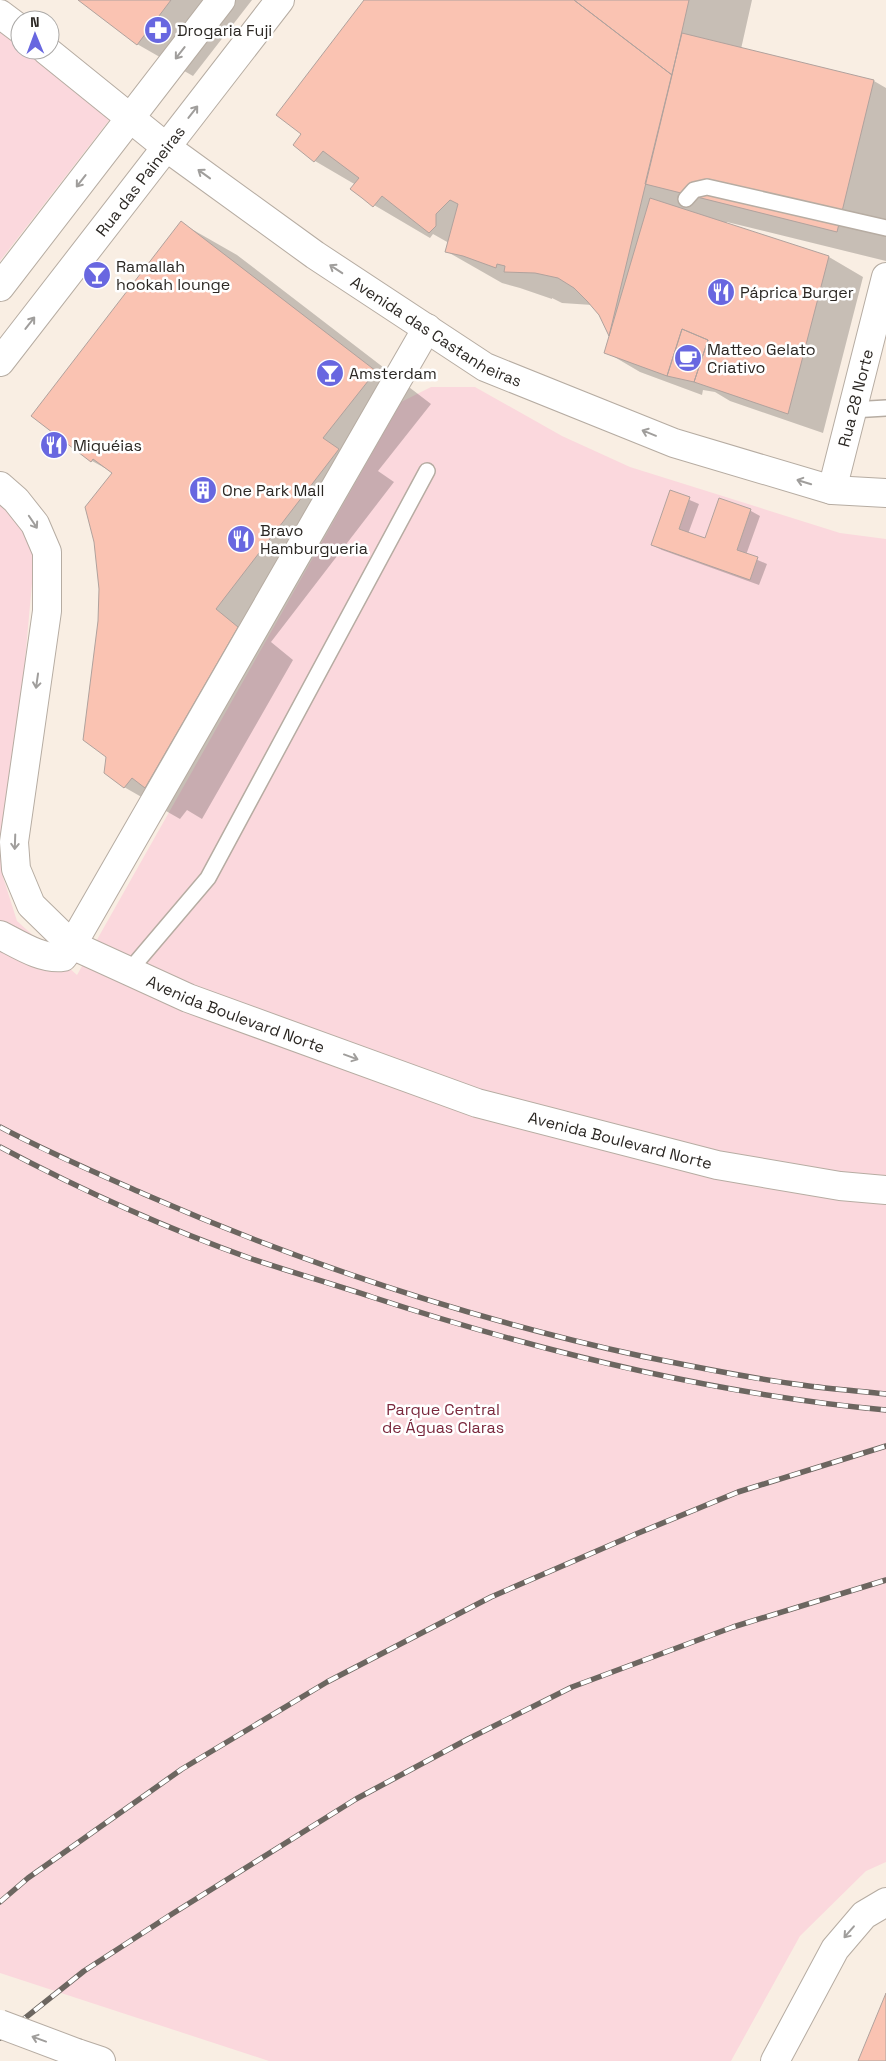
<svg xmlns="http://www.w3.org/2000/svg" width="886" height="2061" viewBox="0 0 886 2061" font-family="'Space Grotesk',sans-serif">
  <rect width="100%" height="100%" fill="#f9eee3"/>
  <path fill="#fbd8dd" d="M 0,20 L 20,35 L 20,50 L 39,50 L 117,110 L 0,261 Z
    M 431,387 L 475,387 L 562,436 L 630,467 L 840,533 L 886,539 L 886,1862 L 866,1871 L 800,1936 L 731,2061 L 269,2061 L 0,1973 L 0,486 L 35,550 L 10,827 L 3,877 L 17,921 L 77,975 L 401,402 Z"/>
  <path fill="#0003" d="M 80,0 L 252,0 L 193,76 L 137,44 Z
    M 366,0 L 752,0 L 741,49 L 874,81 L 886,88 L 886,261 L 727,222 L 726,224 L 829,257 L 863,277 L 823,433 L 730,401 L 715,392 L 703,390 L 702,395 L 640,372 L 606,352 L 610,335 L 601,317 L 592,305 L 562,303 L 552,298 L 552,299 L 520,288 L 502,283 L 446,251 L 449,243 L 433,234 L 430,238 L 374,205 L 356,185 L 315,161 L 294,144 L 302,134 Z
    M 181,223 L 237,255 L 431,404 L 378,471 L 394,482 L 271,642 L 293,660 L 202,819 L 187,810 L 180,819 L 124,787 L 107,757 L 99,621 L 100,589 L 96,542 L 114,473 L 92,461 L 33,415 Z
    M 671,492 L 699,504 L 688,534 L 705,540 L 719,500 L 751,511 L 760,516 L 746,555 L 767,564 L 759,585 L 662,550 L 652,545 Z"/>
  <path fill="#fac3b2" stroke="#b0a29d" d="M 78,0 L 171,0 L 137,45 Z
    M 364,0 L 574,0 L 672,75 L 609,336 L 599,315 L 587,301 L 574,288 L 558,278 L 535,273 L 504,272 L 505,266 L 497,264 L 496,268 L 463,256 L 445,252 L 458,204 L 450,200 L 436,214 L 436,226 L 429,233 L 382,196 L 373,207 L 362,198 L 350,189 L 359,178 L 323,151 L 314,162 L 293,145 L 301,134 L 276,115 Z
    M 574,0 L 689,0 L 672,75 L 626,40 Z
    M 682,33 L 874,80 L 837,232 L 645,184 Z
    M 650,198 L 829,256 L 788,414 L 694,382 L 708,340 L 682,329 L 667,376 L 604,353 Z
    M 181,221 L 376,371 L 323,438 L 339,449 L 216,609 L 238,627 L 145,788 L 132,778 L 124,788 L 104,773 L 106,757 L 83,740 L 98,621 L 99,589 L 94,542 L 85,507 L 112,473 L 93,459 L 91,462 L 31,416 Z
    M 682,329 L 708,340 L 694,382 L 667,376 Z
    M 670,490 L 690,497 L 679,529 L 705,538 L 719,498 L 751,509 L 737,550 L 758,557 L 750,580 L 651,545 Z
    M 886,1993 L 886,2061 L 858,2061 Z"/>
  <g fill="none" stroke-linecap="round" stroke-linejoin="round">
    <g stroke="#b6aca2" stroke-width="18">
      <path id="lane" d="M 686,199 L 694,190 L 707,187 L 886,228
        M 852,410 L 886,408
        M 129,971 L 208,878 L 427,471"/>
    </g>
    <g stroke="#b6aca2" stroke-width="30">
      <g id="street">
        <path id="s1" d="M 832,490 L 886,277"/>
        <path d="M 0,935 C 18,944 42,960 63,957 L 72,945 L 427,328"/>
      </g>
    </g>
    <g stroke="#b6aca2" stroke-width="30">
      <g id="secondary">
        <path d="M 0,14 L 20,29"/>
        <path id="s2" d="M 46,50 L 166,147 L 315,255 L 485,367 L 674,443 L 832,490 L 886,493"/>
        <path d="M 0,287 L 221,0"/>
        <path id="s3" d="M 0,362 L 280,0"/>
        <path id="s4" d="M 0,486 L 16,500 L 35,524 L 47,552 L 47,611 L 14,842 L 16,869 L 31,905 L 72,945 L 188,998 L 477,1103 L 717,1165 L 840,1186 L 886,1190"/>
        <path d="M 77,2053 L 101,2061"/>
        <path d="M 775,2061 L 835,1949 L 864,1915 L 886,1902"/>
      </g>
    </g>
    <use href="#lane" stroke="#fff" stroke-width="15"/>
    <use href="#street" stroke="#fff" stroke-width="28"/>
    <use href="#secondary" stroke="#fff" stroke-width="28"/>
    <g stroke="#6c6660" stroke-width="5.5">
      <path id="rail" d="M 0,1127 C 47,1152 96,1173 144,1194 C 304,1264 471,1319 641,1356 C 695,1367 748,1378 802,1385 C 830,1389 858,1391 886,1394
        M 0,1147 C 81,1190 165,1228 252,1259 C 291,1272 332,1284 372,1297 C 538,1351 711,1394 886,1410
        M 0,1902 L 28,1878 L 182,1769 L 327,1682 L 491,1597 L 636,1534 L 738,1492 L 886,1446
        M 0,2038 L 84,1971 L 172,1914 L 356,1799 L 468,1739 L 572,1687 L 733,1627 L 886,1580"/>
    </g>
    <use href="#rail" stroke="#fff" stroke-width="4" stroke-dasharray="11" stroke-linecap="butt"/>
    <g stroke="#b6aca2" stroke-width="30" stroke-linecap="butt">
      <path id="secondary-bridge" d="M 0,2024 L 77,2053"/>
    </g>
    <use href="#secondary-bridge" stroke="#fff" stroke-width="28"/>
  </g>
  <defs><path id="oneway-shaft" d="M-6 0H5M1.5-3L5.5 0L1.5 3" fill="none" stroke-width="1.6" stroke-linecap="round" stroke-linejoin="round" transform="scale(1.25)"/></defs>
  <g stroke="#a09e9c">
    <use href="#oneway-shaft" transform="translate(180 53) rotate(128)"/>
    <use href="#oneway-shaft" transform="translate(193 112) rotate(-52)"/>
    <use href="#oneway-shaft" transform="translate(204 174) rotate(-144)"/>
    <use href="#oneway-shaft" transform="translate(81 181) rotate(128)"/>
    <use href="#oneway-shaft" transform="translate(336 269) rotate(-147)"/>
    <use href="#oneway-shaft" transform="translate(30 323) rotate(-52)"/>
    <use href="#oneway-shaft" transform="translate(649 433) rotate(-158)"/>
    <use href="#oneway-shaft" transform="translate(804 482) rotate(-163)"/>
    <use href="#oneway-shaft" transform="translate(33 522) rotate(56)"/>
    <use href="#oneway-shaft" transform="translate(37 681) rotate(98)"/>
    <use href="#oneway-shaft" transform="translate(15 842) rotate(92)"/>
    <use href="#oneway-shaft" transform="translate(351 1057) rotate(20)"/>
    <use href="#oneway-shaft" transform="translate(849 1932) rotate(131)"/>
    <use href="#oneway-shaft" transform="translate(39 2039) rotate(-160)"/>
  </g>
  <defs>
    <g id="pharmacy-disc" transform="scale(1.4375)"><circle r="9.5" fill="#6867e0" stroke="#fff"/><path d="M-2-6h4v4h4v4h-4v4h-4v-4h-4v-4h4Z" fill="#fff"/></g>
    <g id="bar-disc" transform="scale(1.4375)"><circle r="9.5" fill="#6867e0" stroke="#fff"/><path d="M-6-5H6L.8 .8V4.5H3.5V6h-7V4.5H-.8V.8Z" fill="#fff"/></g>
    <g id="restaurant-disc" transform="scale(1.4375)"><circle r="9.5" fill="#6867e0" stroke="#fff"/><path d="M-5-6h1v4h1v-4h1v4h1v-4h1v5L-1.5 .5V6h-2V.5L-5-1ZM5-6V6H3V1.5H1.5Q1.5-4 5-6Z" fill="#fff"/></g>
    <g id="cafe-disc" transform="scale(1.4375)"><circle r="9.5" fill="#6867e0" stroke="#fff"/><path d="M-5.5-4.5H6V0H3Q3 3.5 0 3.5H-2.5Q-5.5 3.5-5.5 0ZM3-3.2v2h1.7v-2ZM-6 4.5H4V6H-6Z" fill="#fff"/></g>
    <g id="building-disc" transform="scale(1.4375)"><circle r="9.5" fill="#6867e0" stroke="#fff"/><path d="M-4-6H4V6H1V3H-1V6H-4ZM-2.5-4.3h1.7v1.8h-1.7ZM.8-4.3h1.7v1.8H.8ZM-2.5-1h1.7V.8h-1.7ZM.8-1h1.7V.8H.8Z" fill="#fff"/></g>
  </defs>
  <g fill-rule="evenodd">
    <use href="#pharmacy-disc" x="158" y="30"/>
    <use href="#bar-disc" x="97" y="275"/>
    <use href="#restaurant-disc" x="721" y="292"/>
    <use href="#cafe-disc" x="688" y="358"/>
    <use href="#bar-disc" x="330" y="373"/>
    <use href="#restaurant-disc" x="54" y="445"/>
    <use href="#building-disc" x="203" y="490"/>
    <use href="#restaurant-disc" x="241" y="539"/>
  </g>
  <g text-anchor="middle" stroke-width="5" stroke-linejoin="round" paint-order="stroke">
    <g font-size="16" fill="#2c2824" stroke="#fff" text-anchor="start">
      <text x="177" y="36">Drogaria Fuji</text>
      <text x="116" y="272">Ramallah<tspan x="116" dy="18">hookah lounge</tspan></text>
      <text x="740" y="298">Páprica Burger</text>
      <text x="707" y="355">Matteo Gelato<tspan x="707" dy="18">Criativo</tspan></text>
      <text x="349" y="379">Amsterdam</text>
      <text x="73" y="451">Miquéias</text>
      <text x="222" y="496">One Park Mall</text>
      <text x="260" y="536">Bravo<tspan x="260" dy="18">Hamburgueria</tspan></text>
    </g>
    <g font-size="16" fill="#2c2824" stroke="#fff">
      <text dy="6" stroke="none"><textPath href="#s3" startOffset="229">Rua das Paineiras</textPath></text>
      <text dy="6" stroke="none"><textPath href="#s2" startOffset="482">Avenida das Castanheiras</textPath></text>
      <text dy="6" stroke="none"><textPath href="#s1" startOffset="95">Rua 28 Norte</textPath></text>
      <text dy="6" stroke="none"><textPath href="#s4" startOffset="676">Avenida Boulevard Norte</textPath></text>
      <text dy="6" stroke="none"><textPath href="#s4" startOffset="1081">Avenida Boulevard Norte</textPath></text>
    </g>
    <g font-size="16" fill="#7a283d" stroke="#fff">
      <text x="443" y="1415">Parque Central<tspan x="443" dy="18">de Águas Claras</tspan></text>
    </g>
  </g>
  <g transform="translate(35 35) rotate(359)"><circle r="24" fill="#ffffff" stroke="#aba9a7"/>
  <path d="M0-4L9 19L0 12L-9 19Z" fill="#6867e0"/>
  <text y="-8" font-size="14" font-weight="bold" text-anchor="middle" fill="#2c2824">N</text>
  </g>
</svg>
